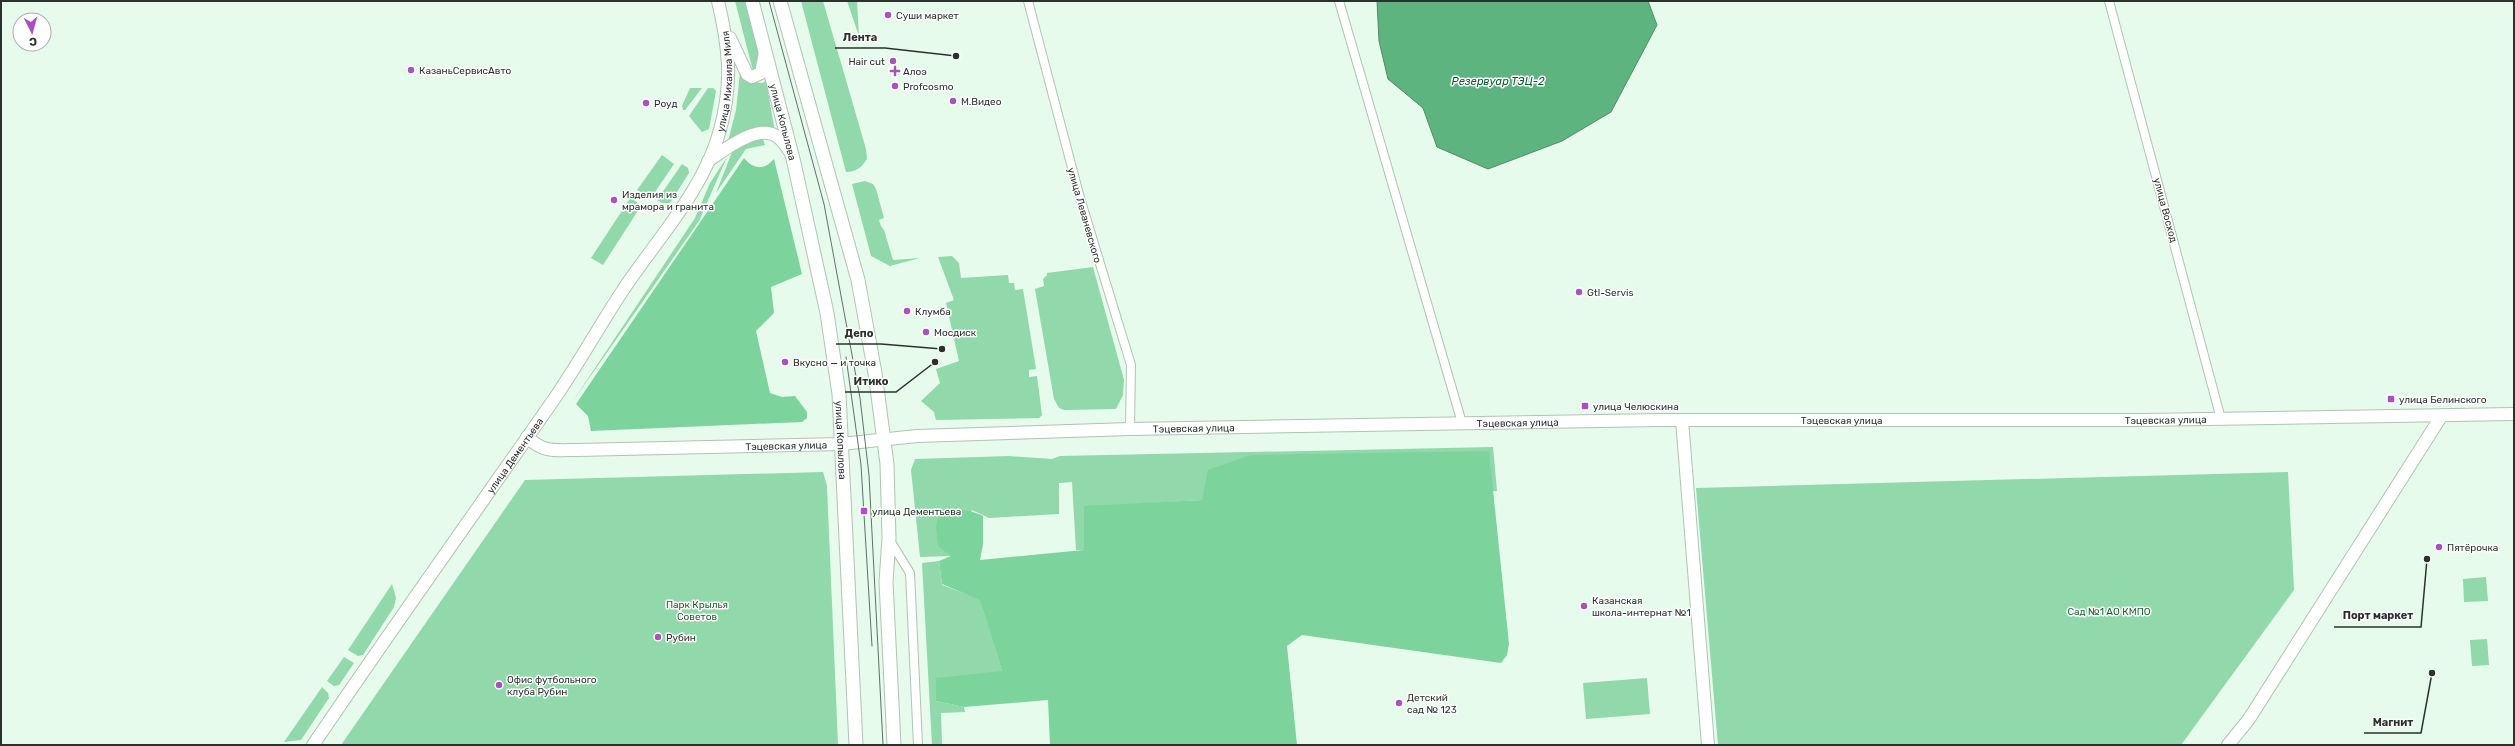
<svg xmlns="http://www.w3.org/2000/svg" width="2515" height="746" viewBox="0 0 2515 746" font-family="Rubik,sans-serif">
  <rect width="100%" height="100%" fill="#e6fbec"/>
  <path fill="#91d8aa" d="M 735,1 L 745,1 L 760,49 L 761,67 L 753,71 Z
    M 801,1 L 823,1 L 866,149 L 867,159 C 862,167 856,172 846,172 Z
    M 847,1 L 857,1 L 859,36 Z
    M 741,63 L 753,82 L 763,83 L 766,80 L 775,132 L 727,145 L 736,110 Z
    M 690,88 L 702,88 L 685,110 L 683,110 L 682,106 Z
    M 708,88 L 713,88 L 716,91 L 709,129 L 702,132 L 689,116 Z
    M 762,137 L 765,145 L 746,149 L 716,193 L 734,147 Z
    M 662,155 L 674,164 L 651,198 L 637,190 Z
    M 727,157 L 699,221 L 571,404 L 695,218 L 710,183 Z
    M 682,164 L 688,168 L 689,173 L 670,203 L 662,203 L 657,200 Z
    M 865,181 L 873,184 L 876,189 L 884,218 L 879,220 L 881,226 L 884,230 L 893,260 L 920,258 L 890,266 L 871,256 L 852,184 Z
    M 631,197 L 641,206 L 603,265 L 591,258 Z
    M 952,256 L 959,263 L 961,278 L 1008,275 L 1009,283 L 1014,283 L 1015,290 L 1023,289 L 1036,369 L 1029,370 L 1029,377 L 1037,376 L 1042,415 L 1039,418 L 936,420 L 934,412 L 921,401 L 940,383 L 936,369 L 959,361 L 946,303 L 954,300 L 938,257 Z
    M 1093,267 L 1124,380 L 1123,395 L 1116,409 L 1064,410 L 1059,408 L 1054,399 L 1035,289 L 1044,286 L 1043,279 L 1047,275 L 1047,273 Z
    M 1493,447 L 1497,491 L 1209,498 L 1202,500 L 1084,507 L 1085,550 L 1076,550 L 1072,482 L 1059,483 L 1059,514 L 989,518 L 972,510 L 951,556 L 920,557 L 911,470 L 915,459 L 1009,456 L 1052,459 L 1060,456 Z
    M 823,472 L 827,486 L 838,745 L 341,745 L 525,480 Z
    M 2288,472 L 2294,590 L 2181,745 L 1718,745 L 1696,488 Z
    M 939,561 L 942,585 L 980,599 L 1002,671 L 936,701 L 964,707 L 965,712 L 941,713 L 942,745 L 932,745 L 922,563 Z
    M 2486,577 L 2488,601 L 2464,602 L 2463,579 Z
    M 392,584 L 396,598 L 394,607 L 363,655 L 358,656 L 348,650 Z
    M 2487,639 L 2489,665 L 2472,666 L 2470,640 Z
    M 344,657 L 354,663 L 339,685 L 334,686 L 327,681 Z
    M 1647,678 L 1650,714 L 1586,719 L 1583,683 Z
    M 322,687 L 328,693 L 329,698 L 301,740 L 284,742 Z"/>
  <path fill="#7cd39c" d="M 744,158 C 753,169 764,171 774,159 L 802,274 L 771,287 L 774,313 L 756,331 L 770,393 L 782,397 L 795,396 L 807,412 L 807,418 L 802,422 L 591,431 L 588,416 L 576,404 Z
    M 1489,451 L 1509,644 L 1507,655 L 1501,663 L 1302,635 L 1287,646 L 1297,745 L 1050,745 L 1048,700 L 964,707 L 936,701 L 936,678 L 1002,671 L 980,600 L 942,584 L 939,561 L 951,556 L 938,546 L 936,527 L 939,514 C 955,510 967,508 983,516 L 983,544 L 980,560 L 1084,550 L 1084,506 L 1202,500 L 1208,470 L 1251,455 Z"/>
  <path fill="#5eb47f" stroke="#4f8d66" d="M 1377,1 L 1648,1 L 1657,25 L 1611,112 L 1562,141 L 1488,169 L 1437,147 L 1423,108 L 1388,79 L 1379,41 Z"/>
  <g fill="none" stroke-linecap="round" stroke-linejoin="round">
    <g stroke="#b0c3b5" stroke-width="10">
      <path id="street" d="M 1028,1 L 1080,198 L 1131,365 L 1130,429
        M 1339,1 L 1462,423
        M 2109,1 L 2221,419
        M 889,539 L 910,573 L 918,745"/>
    </g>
    <g stroke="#b0c3b5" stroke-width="14">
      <g id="secondary">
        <path d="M 730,38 L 747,74 L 752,77 L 761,73 L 765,52"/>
        <path d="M 708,161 C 724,150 760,121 779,138 C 784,142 787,148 791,153"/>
        <path d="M 1682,420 L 1708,745"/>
        <path id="s1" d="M 527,437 C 543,453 556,450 577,450 L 841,444 L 917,436 L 1130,429 L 1660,420 L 2142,420 L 2514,414"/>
        <path id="s2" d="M 313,745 C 391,630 471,518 550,405 C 576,368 598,328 623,290 C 657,239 704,190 720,130 C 733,83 729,47 718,1"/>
        <path d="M 2228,745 L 2249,719 L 2442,415"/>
      </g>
    </g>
    <g stroke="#b0c3b5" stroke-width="15">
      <g id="primary">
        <path id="s3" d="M 752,1 L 794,163 L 827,313 L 839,394 L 856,745"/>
        <path d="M 780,1 L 858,280 L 875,373 L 887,464 L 889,538 L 886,582 L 894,745"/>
      </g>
    </g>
    <use href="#street" stroke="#fff" stroke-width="8"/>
    <use href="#secondary" stroke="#fff" stroke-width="12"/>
    <use href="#primary" stroke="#fff" stroke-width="13"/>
    <path stroke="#646f67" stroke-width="1" d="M 769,1 L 824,204 L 860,398 L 869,475 L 883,745
      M 846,357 L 861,465 L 872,646"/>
  </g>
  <g fill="#a852c0" stroke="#fff" stroke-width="1.5">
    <circle cx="888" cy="15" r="4"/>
    <circle cx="893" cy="61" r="4"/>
    <circle cx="411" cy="70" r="4"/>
    <path d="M893 65h4v4h4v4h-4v4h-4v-4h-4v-4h4z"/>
    <circle cx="895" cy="86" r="4"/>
    <circle cx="953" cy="101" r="4"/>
    <circle cx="646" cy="103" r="4"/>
    <circle cx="614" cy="200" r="4"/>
    <circle cx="1579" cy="292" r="4"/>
    <circle cx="907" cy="311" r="4"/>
    <circle cx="926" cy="332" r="4"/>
    <circle cx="785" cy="362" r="4"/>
    <rect x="2387" y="395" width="8" height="8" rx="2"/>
    <rect x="1581" y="402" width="8" height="8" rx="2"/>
    <rect x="860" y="507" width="8" height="8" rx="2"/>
    <circle cx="2439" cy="547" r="4"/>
    <circle cx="1584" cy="606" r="4"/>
    <circle cx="658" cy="637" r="4"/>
    <circle cx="499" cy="685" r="4"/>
    <circle cx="1399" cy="703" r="4"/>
  </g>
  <g text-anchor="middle" stroke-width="3" stroke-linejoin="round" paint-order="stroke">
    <g font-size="10" fill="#2b322d" stroke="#fff" text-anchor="start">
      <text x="896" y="19">Суши маркет</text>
      <text x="885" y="65" text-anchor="end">Hair cut</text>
      <text x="419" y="74">КазаньСервисАвто</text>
      <text x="903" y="75">Алоэ</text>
      <text x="903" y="90">Profcosmo</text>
      <text x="961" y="105">М.Видео</text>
      <text x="654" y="107">Роуд</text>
      <text x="622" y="198">Изделия из<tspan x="622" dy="12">мрамора и гранита</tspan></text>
      <text x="1587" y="296">Gtl-Servis</text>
      <text x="915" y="315">Клумба</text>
      <text x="934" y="336">Мосдиск</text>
      <text x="793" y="366">Вкусно — и точка</text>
      <text x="2399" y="403">улица Белинского</text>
      <text x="1593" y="410">улица Челюскина</text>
      <text x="872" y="515">улица Дементьева</text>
      <text x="2447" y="551">Пятёрочка</text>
      <text x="1592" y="604">Казанская<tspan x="1592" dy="12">школа-интернат №1</tspan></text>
      <text x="666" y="641">Рубин</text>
      <text x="507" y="683">Офис футбольного<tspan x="507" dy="12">клуба Рубин</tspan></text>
      <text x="1407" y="701">Детский<tspan x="1407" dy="12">сад № 123</tspan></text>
    </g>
    <g font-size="10" fill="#2b322d" stroke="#fff">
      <text dy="4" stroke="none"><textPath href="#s2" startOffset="788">улица Михаила Миля</textPath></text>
      <text dy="4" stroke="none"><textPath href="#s3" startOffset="125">улица Копылова</textPath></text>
      <text transform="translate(2166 210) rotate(75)" y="4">улица Восход</text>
      <text transform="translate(1085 215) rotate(74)" y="4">улица Леваневского</text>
      <text dy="4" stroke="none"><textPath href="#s1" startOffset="1319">Тэцевская улица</textPath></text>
      <text dy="4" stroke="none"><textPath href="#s1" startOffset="1643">Тэцевская улица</textPath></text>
      <text dy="4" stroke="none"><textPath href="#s1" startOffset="995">Тэцевская улица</textPath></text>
      <text dy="4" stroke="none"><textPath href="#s1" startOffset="671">Тэцевская улица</textPath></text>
      <text dy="4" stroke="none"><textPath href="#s3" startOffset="449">улица Копылова</textPath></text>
      <text dy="4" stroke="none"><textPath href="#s1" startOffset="263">Тэцевская улица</textPath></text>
      <text dy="4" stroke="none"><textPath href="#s2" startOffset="353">улица Дементьева</textPath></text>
    </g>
    <g font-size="10" fill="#1e5d3a" stroke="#fff">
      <text x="697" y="608">Парк Крылья<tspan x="697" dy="12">Советов</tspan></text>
      <text x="2109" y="615">Сад №1 АО КМПО</text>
    </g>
    <g font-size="11" font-style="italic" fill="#115230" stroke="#fff">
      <text x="1498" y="85">Резервуар ТЭЦ-2</text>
    </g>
  </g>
  <path fill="none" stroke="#2b322d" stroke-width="1.5" d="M956 56L885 48H835M942 349L881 344H836M935 362L896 392H845M2427 559L2421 627H2334M2432 673L2421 733H2364"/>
  <g fill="#2b322d" stroke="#fff" stroke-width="1.5">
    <circle cx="956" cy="56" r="4"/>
    <circle cx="942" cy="349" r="4"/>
    <circle cx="935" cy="362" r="4"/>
    <circle cx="2427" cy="559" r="4"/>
    <circle cx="2432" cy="673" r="4"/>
  </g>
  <g font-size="11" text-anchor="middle" font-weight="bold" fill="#2b322d" stroke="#fff" stroke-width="3" stroke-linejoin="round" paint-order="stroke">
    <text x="860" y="41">Лента</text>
    <text x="859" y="337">Депо</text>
    <text x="871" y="385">Итико</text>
    <text x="2378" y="619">Порт маркет</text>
    <text x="2393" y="726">Магнит</text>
  </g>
  <rect width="2515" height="746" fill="none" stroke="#2b322d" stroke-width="4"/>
  <g transform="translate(32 32) rotate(174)"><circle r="19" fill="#ffffff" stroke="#aaadab"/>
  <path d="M0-3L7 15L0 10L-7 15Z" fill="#a852c0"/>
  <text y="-6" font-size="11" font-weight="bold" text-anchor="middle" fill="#2b322d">С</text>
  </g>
</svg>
